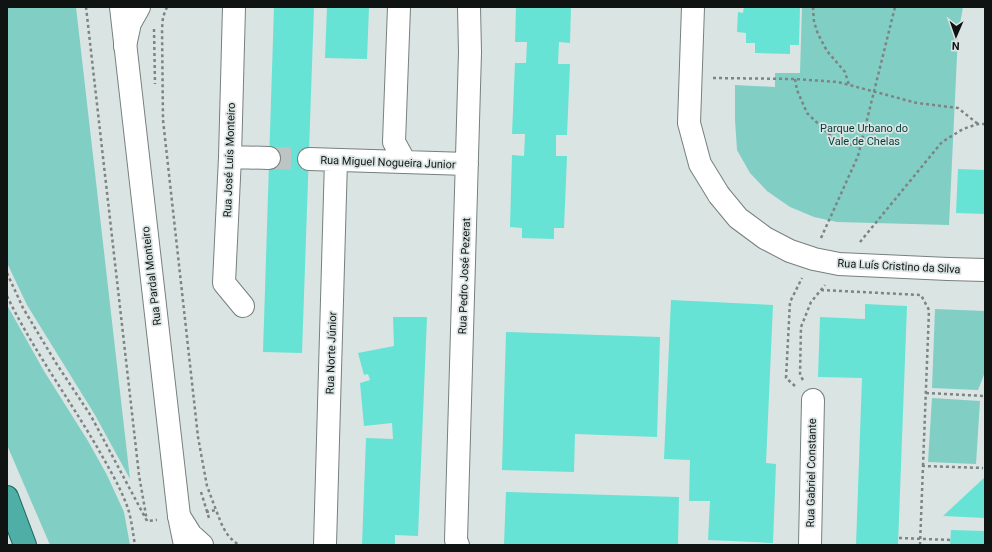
<svg xmlns="http://www.w3.org/2000/svg" width="992" height="552" viewBox="0 0 992 552" font-family="Roboto,sans-serif">
  <rect width="100%" height="100%" fill="#dae4e3"/>
  <path fill="#81cec4" d="M 7,7 L 76,7 L 130,479 L 95,415 L 27,305 L 7,263 Z
    M 802,7 L 963,7 L 958,35 L 949,225 L 837,222 L 814,217 L 790,207 L 767,191 L 750,173 L 737,150 L 735,120 L 735,85 L 775,87 L 775,73 L 800,73 Z
    M 7,305 L 44,371 L 88,441 L 107,475 L 124,512 L 130,545 L 50,545 L 7,445 Z
    M 935,309 L 985,311 L 985,372 L 978,390 L 932,388 Z
    M 932,398 L 980,401 L 976,464 L 928,462 Z"/>
  <path fill="#66e3d4" d="M 274,7 L 314,7 L 302,353 L 263,352 Z
    M 327,7 L 369,7 L 367,59 L 325,58 Z
    M 516,7 L 571,7 L 570,43 L 559,42 L 558,64 L 570,64 L 567,135 L 556,135 L 556,156 L 567,156 L 564,228 L 554,228 L 554,239 L 522,238 L 522,228 L 510,227 L 512,155 L 524,156 L 525,134 L 512,134 L 515,63 L 526,63 L 527,42 L 515,42 Z
    M 744,7 L 800,7 L 799,45 L 790,45 L 790,54 L 755,53 L 755,43 L 746,43 L 746,33 L 737,32 L 738,12 L 743,13 Z
    M 958,169 L 985,170 L 985,214 L 956,213 Z
    M 671,300 L 773,305 L 766,463 L 776,464 L 773,543 L 708,540 L 710,501 L 689,501 L 690,460 L 664,459 Z
    M 865,304 L 907,306 L 898,545 L 856,545 L 862,378 L 818,377 L 820,317 L 865,319 Z
    M 393,317 L 427,317 L 418,536 L 395,535 L 395,545 L 362,545 L 366,438 L 393,439 L 392,423 L 364,426 L 360,383 L 370,380 L 368,374 L 364,375 L 358,353 L 394,346 Z
    M 506,332 L 660,337 L 657,437 L 575,434 L 574,472 L 502,470 Z
    M 985,477 L 985,518 L 943,516 Z
    M 506,492 L 679,497 L 678,545 L 504,545 Z
    M 951,530 L 985,531 L 985,545 L 950,545 Z"/>
  <g fill="none" stroke-linecap="round" stroke-linejoin="round">
    <path stroke="#bcc5c4" stroke-width="22" stroke-dasharray="22 11" stroke-linecap="butt" d="M 269,158 L 309,159"/>
    <g stroke="#76807e" stroke-width="24">
      <path id="minor" d="M 234,7 L 230,157 L 224,283 L 243,306
        M 399,7 L 394,142 L 405,162
        M 693,7 L 689,123 L 700,164 L 719,195
        M 125,46 L 130,23 L 139,7
        M 230,157 L 269,158
        M 309,159 L 467,164
        M 948,269 L 985,270
        M 179,516 L 191,535 L 202,545
        M 325,545 L 336,160
        M 458,545 L 456,540 L 470,52 L 469,7
        M 810,545 L 813,400"/>
    </g>
    <g stroke="#76807e" stroke-width="24">
      <path id="tertiary" d="M 121,7 L 179,516 L 185,545"/>
    </g>
    <g stroke="#1c6b63" stroke-width="24">
      <path id="trunk" d="M 7,497 L 25,545"/>
    </g>
    <path stroke="#7d8483" stroke-width="2.5" stroke-dasharray="3 3" stroke-linecap="butt" d="M 86,7 L 139,475 L 147,521
      M 167,7 L 163,17 L 162,29 L 163,120 L 198,437 L 207,486 L 216,510
      M 813,7 L 814,22 L 818,34 L 827,51 L 845,72 L 849,85
      M 154,29 L 155,84
      M 713,78 L 795,79 L 838,82 L 917,103 L 958,108 L 978,124
      M 795,79 L 797,90 L 807,113 L 835,140 L 860,147
      M 821,238 L 858,156 L 895,7
      M 860,242 L 942,142 L 963,129 L 978,124 L 985,124
      M 7,273 L 23,308 L 56,363 L 91,416 L 147,521 L 157,520
      M 821,290 L 921,295 L 929,310 L 923,466
      M 7,296 C 34,352 71,401 101,454 C 111,472 123,492 129,512 C 132,523 133,534 135,545
      M 803,380 L 800,375 L 801,327 L 811,302 L 825,285
      M 795,386 L 786,378 L 790,302 L 802,278
      M 926,393 L 985,396
      M 201,492 L 209,518
      M 206,512 L 216,510 C 222,525 225,536 239,545
      M 920,545 L 923,466 L 983,468"/>
    <use href="#minor" stroke="#fff" stroke-width="22"/>
    <use href="#tertiary" stroke="#fff" stroke-width="22"/>
    <use href="#trunk" stroke="#4fafa6" stroke-width="22"/>
    <g stroke="#76807e" stroke-width="24" stroke-linecap="butt">
      <path id="minor-bridge" d="M 719,195 L 738,218 L 765,238 L 790,251 L 814,259 L 839,264 L 948,269"/>
    </g>
    <path stroke="#7d8483" stroke-width="2.5" stroke-dasharray="3 3" stroke-linecap="butt" d="M 899,538 L 951,540"/>
    <use href="#minor-bridge" stroke="#fff" stroke-width="22"/>
  </g>
  <g text-anchor="middle" stroke-width="3.5" stroke-linejoin="round" paint-order="stroke">
    <g font-size="11" fill="#013e39" stroke="#dae4e3">
      <text x="864" y="132">Parque Urbano do<tspan x="864" dy="13">Vale de Chelas</tspan></text>
    </g>
    <g font-size="11" fill="#0f1312" stroke="#dae4e3">
      <text transform="translate(229 160) rotate(-88)" y="4">Rua José Luís Monteiro</text>
      <text transform="translate(388 162) rotate(2)" y="4">Rua Miguel Nogueira Junior</text>
      <text transform="translate(899 266) rotate(3)" y="4">Rua Luís Cristino da Silva</text>
      <text transform="translate(151 276) rotate(-97)" y="4">Rua Pardal Monteiro</text>
      <text transform="translate(464 276) rotate(-88)" y="4">Rua Pedro José Pezerat</text>
      <text transform="translate(331 353) rotate(-88)" y="4">Rua Norte Júnior</text>
      <text transform="translate(811 473) rotate(-89)" y="4">Rua Gabriel Constante</text>
    </g>
  </g>
  <rect width="992" height="552" fill="none" stroke="#0f1312" stroke-width="16"/>
  <g transform="translate(956 36) rotate(182)" stroke="#dae4e3" stroke-width="3" paint-order="stroke">
  <path d="M0-3L7 15L0 10L-7 15Z" fill="#0f1312"/>
  <text y="-6" font-size="11" font-weight="bold" text-anchor="middle" fill="#0f1312">N</text>
  </g>
</svg>
